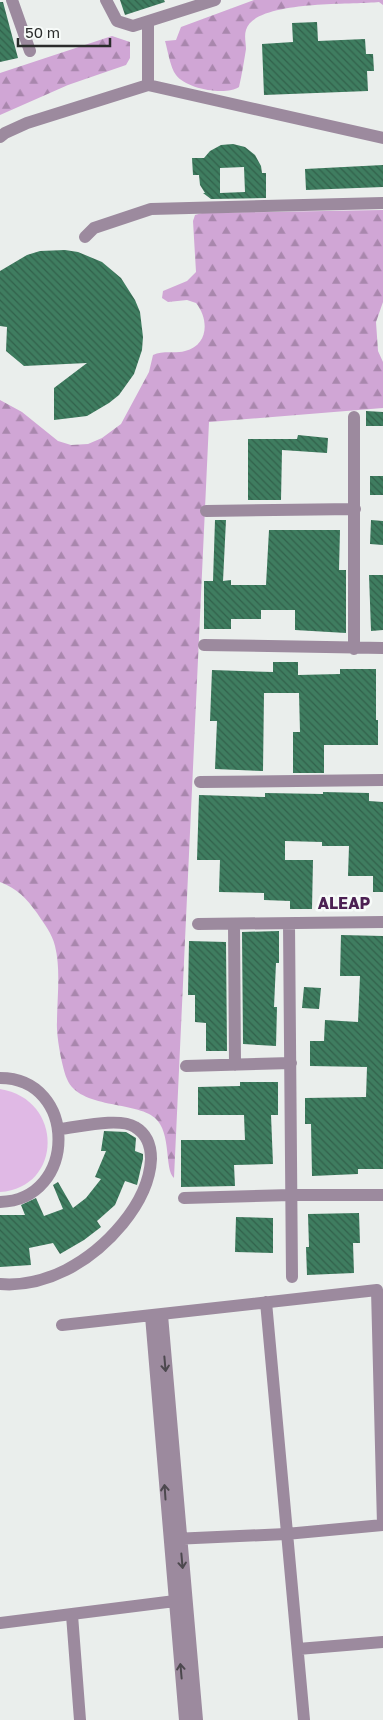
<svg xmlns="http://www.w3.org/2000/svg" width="383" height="1720" viewBox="0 0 383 1720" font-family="'Golos Text',sans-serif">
  <defs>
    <pattern id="forest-firs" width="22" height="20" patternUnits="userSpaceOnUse" patternTransform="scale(1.25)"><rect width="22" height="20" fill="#d0a6d5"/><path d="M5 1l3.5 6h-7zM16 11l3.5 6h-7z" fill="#a987ad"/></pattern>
    <pattern id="building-back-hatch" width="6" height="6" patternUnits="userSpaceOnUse" patternTransform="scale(1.25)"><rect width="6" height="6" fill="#3f7d60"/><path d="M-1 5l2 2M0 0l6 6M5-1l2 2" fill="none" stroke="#32614b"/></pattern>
  </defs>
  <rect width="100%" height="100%" fill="#eaeeec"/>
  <path fill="#e0b9e5" d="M 0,1089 C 64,1099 63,1188 0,1192 Z"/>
  <path fill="url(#forest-firs)" d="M 254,0 L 383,0 L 383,5 L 379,2 C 352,5 254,0 246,30 C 244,36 246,43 246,49 C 244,61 242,74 239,87 C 226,96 186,89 176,75 C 170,67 168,51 165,41 L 176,40 L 181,27 Z
    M 112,36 L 130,42 L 130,58 L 126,65 L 68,85 L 0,115 L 0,73 Z
    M 383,210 L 383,302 L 376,322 L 378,351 L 383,362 L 383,408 L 209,422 L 174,1178 C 164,1169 172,1133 155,1118 C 136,1101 79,1109 67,1079 C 62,1067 56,1035 57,1022 C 57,998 61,970 55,946 C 52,933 44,924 37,913 C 26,898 18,889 0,882 L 0,400 L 22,412 L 58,441 L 71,445 L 88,444 L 102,438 L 121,424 L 149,372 L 153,355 C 163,350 175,354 185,351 C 209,345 209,319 196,303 L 187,300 L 168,302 L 162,298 L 163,291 L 187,281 L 196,272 L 193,221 L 195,215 L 202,213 Z"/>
  <path fill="url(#building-back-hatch)" fill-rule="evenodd" d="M 120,0 L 164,0 L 165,2 L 125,15 Z
    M 0,2 L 3,2 L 18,58 L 0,62 Z
    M 317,22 L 318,41 L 365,39 L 366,54 L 373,54 L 374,71 L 367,71 L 368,91 L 264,95 L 262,44 L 293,42 L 292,23 Z
    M 233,144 L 245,147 L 255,155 L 261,166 L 262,173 L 266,173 L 266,198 L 211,199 L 203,193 L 205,193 L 200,185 L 199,175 L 193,175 L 192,158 L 204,158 L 210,151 L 221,145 ZM 244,167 L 245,192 L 220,193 L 220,168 Z
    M 383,165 L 383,187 L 306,190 L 305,169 Z
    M 65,250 L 78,252 L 102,262 L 121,278 L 135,300 L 140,312 L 143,337 L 142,350 L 134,374 L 119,395 L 109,403 L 87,416 L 54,420 L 54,388 L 87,363 L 24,366 L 6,351 L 7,327 L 0,326 L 0,271 L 27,255 L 40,251 Z
    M 366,411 L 383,412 L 383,426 L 366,426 Z
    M 298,435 L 328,438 L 327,453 L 282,450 L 281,500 L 248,500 L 248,439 L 297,439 Z
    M 370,476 L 383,476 L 383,495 L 370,495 Z
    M 215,520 L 226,520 L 223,581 L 231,580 L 231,585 L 266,585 L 269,530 L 340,530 L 339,570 L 346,570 L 346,633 L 295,630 L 295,610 L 261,610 L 261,619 L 231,619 L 231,629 L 204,629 L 204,581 L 213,581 Z
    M 371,520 L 383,521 L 383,545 L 370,544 Z
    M 369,575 L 383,575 L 383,630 L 371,631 Z
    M 273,662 L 298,662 L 298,675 L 340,674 L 340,669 L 376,669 L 376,720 L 378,720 L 378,745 L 324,745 L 324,773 L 293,773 L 293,732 L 300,732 L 299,693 L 264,693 L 263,771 L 215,769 L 217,721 L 210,721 L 212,670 L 273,672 Z
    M 323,792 L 369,793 L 369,801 L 383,802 L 383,892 L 373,892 L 373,876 L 348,876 L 349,846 L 322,846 L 322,842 L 285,841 L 285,860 L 313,860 L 312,909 L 290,909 L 290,901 L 264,900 L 264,893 L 219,892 L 220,860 L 197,860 L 199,795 L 265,797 L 265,793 L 323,794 Z
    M 279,931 L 279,963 L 276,963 L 274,1007 L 277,1007 L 276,1046 L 243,1044 L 242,932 Z
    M 341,935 L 383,936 L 383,1169 L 358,1169 L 358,1174 L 312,1176 L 311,1124 L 305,1124 L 305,1098 L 366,1097 L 367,1067 L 310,1066 L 310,1041 L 324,1041 L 325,1020 L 358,1022 L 360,976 L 340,976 Z
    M 189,941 L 226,942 L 227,1051 L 206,1051 L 206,1023 L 195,1022 L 195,995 L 188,995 Z
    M 304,987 L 321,988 L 319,1009 L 302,1008 Z
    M 240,1082 L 278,1082 L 278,1115 L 271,1115 L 273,1164 L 234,1165 L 235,1186 L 181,1187 L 181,1140 L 245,1140 L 244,1115 L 198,1115 L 198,1087 L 240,1086 Z
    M 104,1131 L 126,1132 L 136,1138 L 135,1151 L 143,1154 L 143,1159 L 137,1185 L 125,1181 L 115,1205 L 97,1221 L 101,1227 L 84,1240 L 60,1254 L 53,1243 L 29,1248 L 31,1265 L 0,1267 L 0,1215 L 25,1215 L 21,1205 L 36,1198 L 44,1216 L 63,1209 L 53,1185 L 58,1182 L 73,1208 L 86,1198 L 101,1179 L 95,1177 L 106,1151 L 101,1151 Z
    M 359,1213 L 360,1243 L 353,1243 L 354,1273 L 307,1275 L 306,1247 L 309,1247 L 308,1214 Z
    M 236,1217 L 273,1218 L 273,1253 L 235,1252 Z"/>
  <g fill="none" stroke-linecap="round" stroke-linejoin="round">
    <path stroke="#9c8a9e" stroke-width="12" d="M 12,0 L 30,51
      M 106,0 L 117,21 L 133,26 L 215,0
      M 148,22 L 148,85 L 383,138
      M 0,137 L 5,133 L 27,123 L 148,85
      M 85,237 L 94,228 L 151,209 L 383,203
      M 354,417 L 354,649
      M 206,511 L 355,509
      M 204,645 L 383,648
      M 200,782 L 383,780
      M 198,924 L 383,922
      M 234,924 L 235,1065
      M 289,924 L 292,1277
      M 186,1066 L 291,1063
      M 0,1078 C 78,1078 78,1200 0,1202
      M 184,1198 L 291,1195 L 383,1195
      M 0,1284 C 23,1286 46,1280 66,1270 C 105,1250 149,1204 151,1159 C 151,1146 147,1134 135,1127 C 119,1117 79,1127 60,1129
      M 266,1302 L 304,1720
      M 162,1315 L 197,1720
      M 151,1316 L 185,1720
      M 62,1325 L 377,1290 L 383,1525
      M 173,1539 L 286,1534 L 383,1525
      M 72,1615 L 80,1720
      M 0,1623 L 175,1601
      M 298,1649 L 383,1642"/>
  </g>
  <defs><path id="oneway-shaft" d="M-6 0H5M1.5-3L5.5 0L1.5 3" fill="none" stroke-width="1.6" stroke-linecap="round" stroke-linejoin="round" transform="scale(1.25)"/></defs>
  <g stroke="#4c484e">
    <use href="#oneway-shaft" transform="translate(165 1364) rotate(85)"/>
    <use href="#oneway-shaft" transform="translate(165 1492) rotate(-94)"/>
    <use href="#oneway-shaft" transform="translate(182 1561) rotate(85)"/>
    <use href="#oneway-shaft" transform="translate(181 1671) rotate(-95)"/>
  </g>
  <g text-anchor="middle" stroke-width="5" stroke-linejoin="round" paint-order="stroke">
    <g font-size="16" font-weight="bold" fill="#4c2053" stroke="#f7fbf9">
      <text x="344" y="909">ALEAP</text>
    </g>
  </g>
  <path d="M18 38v8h92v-8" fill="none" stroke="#2a2c2b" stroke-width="2.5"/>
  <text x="25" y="38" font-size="15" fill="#2a2c2b" stroke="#f7fbf9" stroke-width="4" paint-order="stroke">50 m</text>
</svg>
